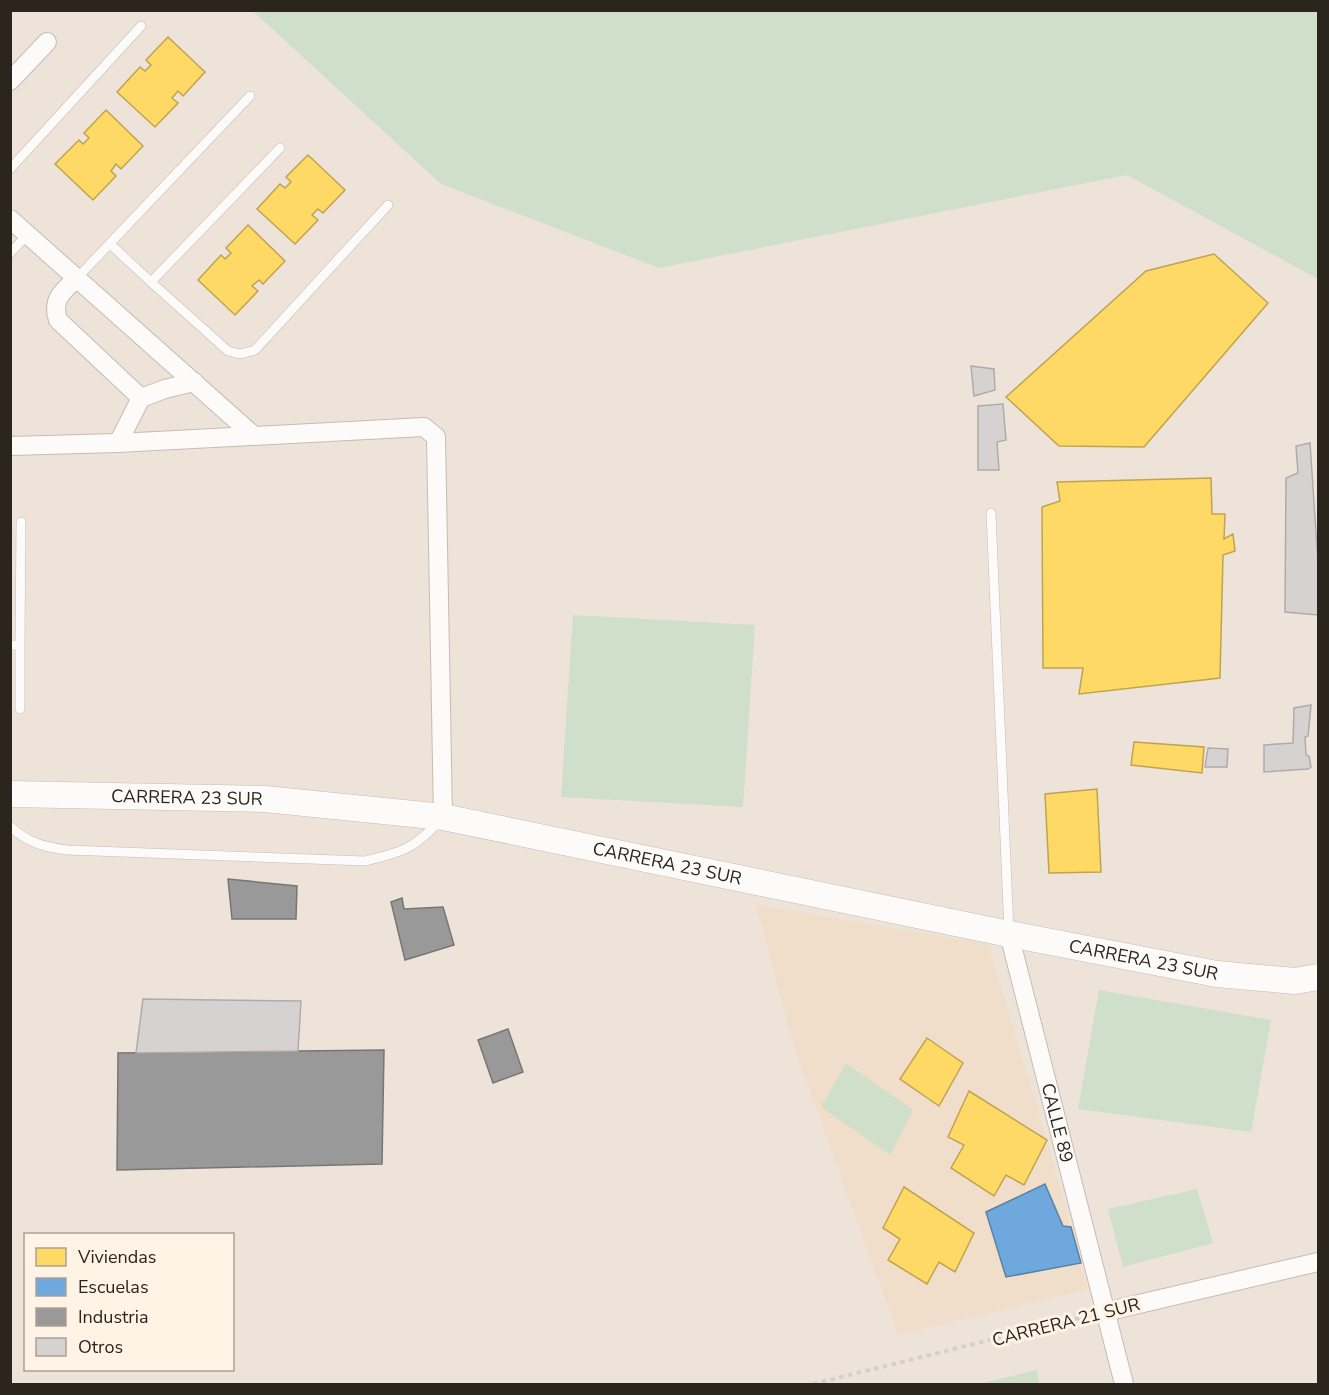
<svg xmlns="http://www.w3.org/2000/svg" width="1329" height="1395" viewBox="0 0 1329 1395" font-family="'Nunito Sans',sans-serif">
  <rect width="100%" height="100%" fill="#eee3d8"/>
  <path fill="#f1deca" d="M 756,905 L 988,944 L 1047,1140 L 1088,1289 L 898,1335 L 794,1047 Z"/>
  <path fill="#cfdfc9" d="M 253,11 L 1318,11 L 1318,279 L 1127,175 L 659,268 L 441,184 Z
    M 573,615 L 755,625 L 743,807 L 561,797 Z
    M 1099,990 L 1271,1020 L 1251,1132 L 1078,1109 Z
    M 846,1063 L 913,1110 L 890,1155 L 821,1107 Z
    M 1197,1189 L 1213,1243 L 1123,1267 L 1108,1209 Z
    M 1037,1370 L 1039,1384 L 979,1384 Z"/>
  <path fill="#ffd966" stroke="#c0a350" stroke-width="1.5" d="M 168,37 L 205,72 L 183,96 L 178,91 L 172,98 L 178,103 L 155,127 L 117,92 L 140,67 L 145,71 L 151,65 L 146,60 Z
    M 106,110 L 143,146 L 121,169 L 116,164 L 111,171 L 116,176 L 93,200 L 55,164 L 79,140 L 83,144 L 89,138 L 84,133 Z
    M 308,155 L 345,190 L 323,213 L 318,209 L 312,215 L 318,220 L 295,244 L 257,209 L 280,184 L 285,188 L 291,182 L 286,177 Z
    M 248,225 L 285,261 L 263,284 L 259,280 L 252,286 L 258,291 L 235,315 L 198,280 L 221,255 L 225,259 L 231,253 L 226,248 Z
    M 1214,254 L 1268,303 L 1144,447 L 1059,446 L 1006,397 L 1146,271 Z
    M 1211,478 L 1212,514 L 1225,514 L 1224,539 L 1233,534 L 1235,551 L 1223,555 L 1220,678 L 1079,694 L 1083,668 L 1043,668 L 1042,507 L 1060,501 L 1057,482 Z
    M 1134,742 L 1204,747 L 1202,773 L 1131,765 Z
    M 1097,789 L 1101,872 L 1049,873 L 1045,794 Z
    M 927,1038 L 963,1063 L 939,1106 L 900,1079 Z
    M 969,1091 L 1047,1140 L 1024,1185 L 1006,1175 L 994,1196 L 951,1168 L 964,1145 L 948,1137 Z
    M 904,1187 L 974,1233 L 955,1272 L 939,1262 L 927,1284 L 888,1260 L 900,1239 L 883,1228 Z"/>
  <path fill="#6fa8dc" stroke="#5b81a3" stroke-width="1.5" d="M 1045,1184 L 1063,1226 L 1071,1227 L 1081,1263 L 1006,1277 L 986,1212 Z"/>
  <path fill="#999" stroke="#787674" stroke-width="1.5" d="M 228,879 L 297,886 L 296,919 L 232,919 Z
    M 402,898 L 404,909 L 443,907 L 454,945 L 405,960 L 391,902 Z
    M 508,1029 L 523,1072 L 493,1083 L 478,1040 Z
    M 384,1050 L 382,1164 L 117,1170 L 118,1053 Z"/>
  <path fill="#d7d2d2" stroke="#b0abaa" stroke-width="1.5" d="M 971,366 L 994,369 L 995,390 L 974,396 Z
    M 1003,404 L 1006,440 L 997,442 L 999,470 L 978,470 L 978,406 Z
    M 1310,443 L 1318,562 L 1318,615 L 1285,612 L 1286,478 L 1298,473 L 1296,446 Z
    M 1311,705 L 1308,736 L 1305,737 L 1306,755 L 1309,756 L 1311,767 L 1308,769 L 1264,772 L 1264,745 L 1293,743 L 1294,708 Z
    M 1208,748 L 1228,749 L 1227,767 L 1205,767 Z
    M 143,999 L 301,1001 L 298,1051 L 136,1053 Z"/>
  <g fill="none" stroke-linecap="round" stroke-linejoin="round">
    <g stroke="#c5bcb4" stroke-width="10">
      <path id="lane" d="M 10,169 L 141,26
        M 110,244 L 151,282 L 280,148
        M 10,253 L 28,234
        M 77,278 L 250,96
        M 151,282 L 228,351 L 240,354 L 255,350 L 388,205
        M 991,513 L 1009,932
        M 10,645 L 20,645 L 21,522
        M 20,645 L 20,709
        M 10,826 C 27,843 45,847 67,850 L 365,861 C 399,853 415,849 439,821"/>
    </g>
    <g stroke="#c5bcb4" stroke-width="20">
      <g id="street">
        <path d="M 10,81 L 47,42"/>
        <path d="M 10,219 L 253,435"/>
        <path d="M 77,278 C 63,291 51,299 58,320 L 141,398"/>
        <path d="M 118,443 L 141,398 L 165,389 L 194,382"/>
        <path d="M 10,446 L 118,443 L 424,427 L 436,437 L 443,817"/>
        <path id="s1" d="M 1009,934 L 1124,1384"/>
        <path d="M 1105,1312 L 1318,1262"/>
      </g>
    </g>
    <g stroke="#c5bcb4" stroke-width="27">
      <g id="secondary">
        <path id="s2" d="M 10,794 L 265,799 L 443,817 L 1009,934 L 1217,974 L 1295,981 L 1318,977"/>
      </g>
    </g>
    <path stroke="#d3d0cd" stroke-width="4" stroke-dasharray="4.5 4.5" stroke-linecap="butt" d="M 813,1384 L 1087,1316"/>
    <use href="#lane" stroke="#fcfbf9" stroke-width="9"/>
    <use href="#street" stroke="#fcfbf9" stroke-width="18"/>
    <use href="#secondary" stroke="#fcfbf9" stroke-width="26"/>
  </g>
  <g text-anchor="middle" stroke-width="6" stroke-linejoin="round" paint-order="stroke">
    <g font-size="18" fill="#2c251d" stroke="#fff3e6">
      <text dy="6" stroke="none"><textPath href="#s2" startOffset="177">CARRERA 23 SUR</textPath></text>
      <text dy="6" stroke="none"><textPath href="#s2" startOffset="663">CARRERA 23 SUR</textPath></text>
      <text dy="6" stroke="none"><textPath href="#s2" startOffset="1149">CARRERA 23 SUR</textPath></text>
      <text dy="6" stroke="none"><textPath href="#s1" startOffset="195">CALLE 89</textPath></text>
      <text transform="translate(1066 1322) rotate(-14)" y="6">CARRERA 21 SUR</text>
    </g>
  </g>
  <rect width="1329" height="1395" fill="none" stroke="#2c251d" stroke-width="24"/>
  <rect x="24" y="1233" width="210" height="138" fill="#fff3e6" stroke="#aba196" stroke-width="1.5"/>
  <rect x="36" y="1248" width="30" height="18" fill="#ffd966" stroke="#aba196" stroke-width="1.5"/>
  <text x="78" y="1263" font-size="18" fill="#2c251d">Viviendas</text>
  <rect x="36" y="1278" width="30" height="18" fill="#6fa8dc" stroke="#aba196" stroke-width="1.5"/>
  <text x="78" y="1293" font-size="18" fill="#2c251d">Escuelas</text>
  <rect x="36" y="1308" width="30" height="18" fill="#999999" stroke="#aba196" stroke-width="1.5"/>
  <text x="78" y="1323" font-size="18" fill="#2c251d">Industria</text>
  <rect x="36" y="1338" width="30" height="18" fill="#d7d2d2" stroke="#aba196" stroke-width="1.5"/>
  <text x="78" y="1353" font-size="18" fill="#2c251d">Otros</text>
</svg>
